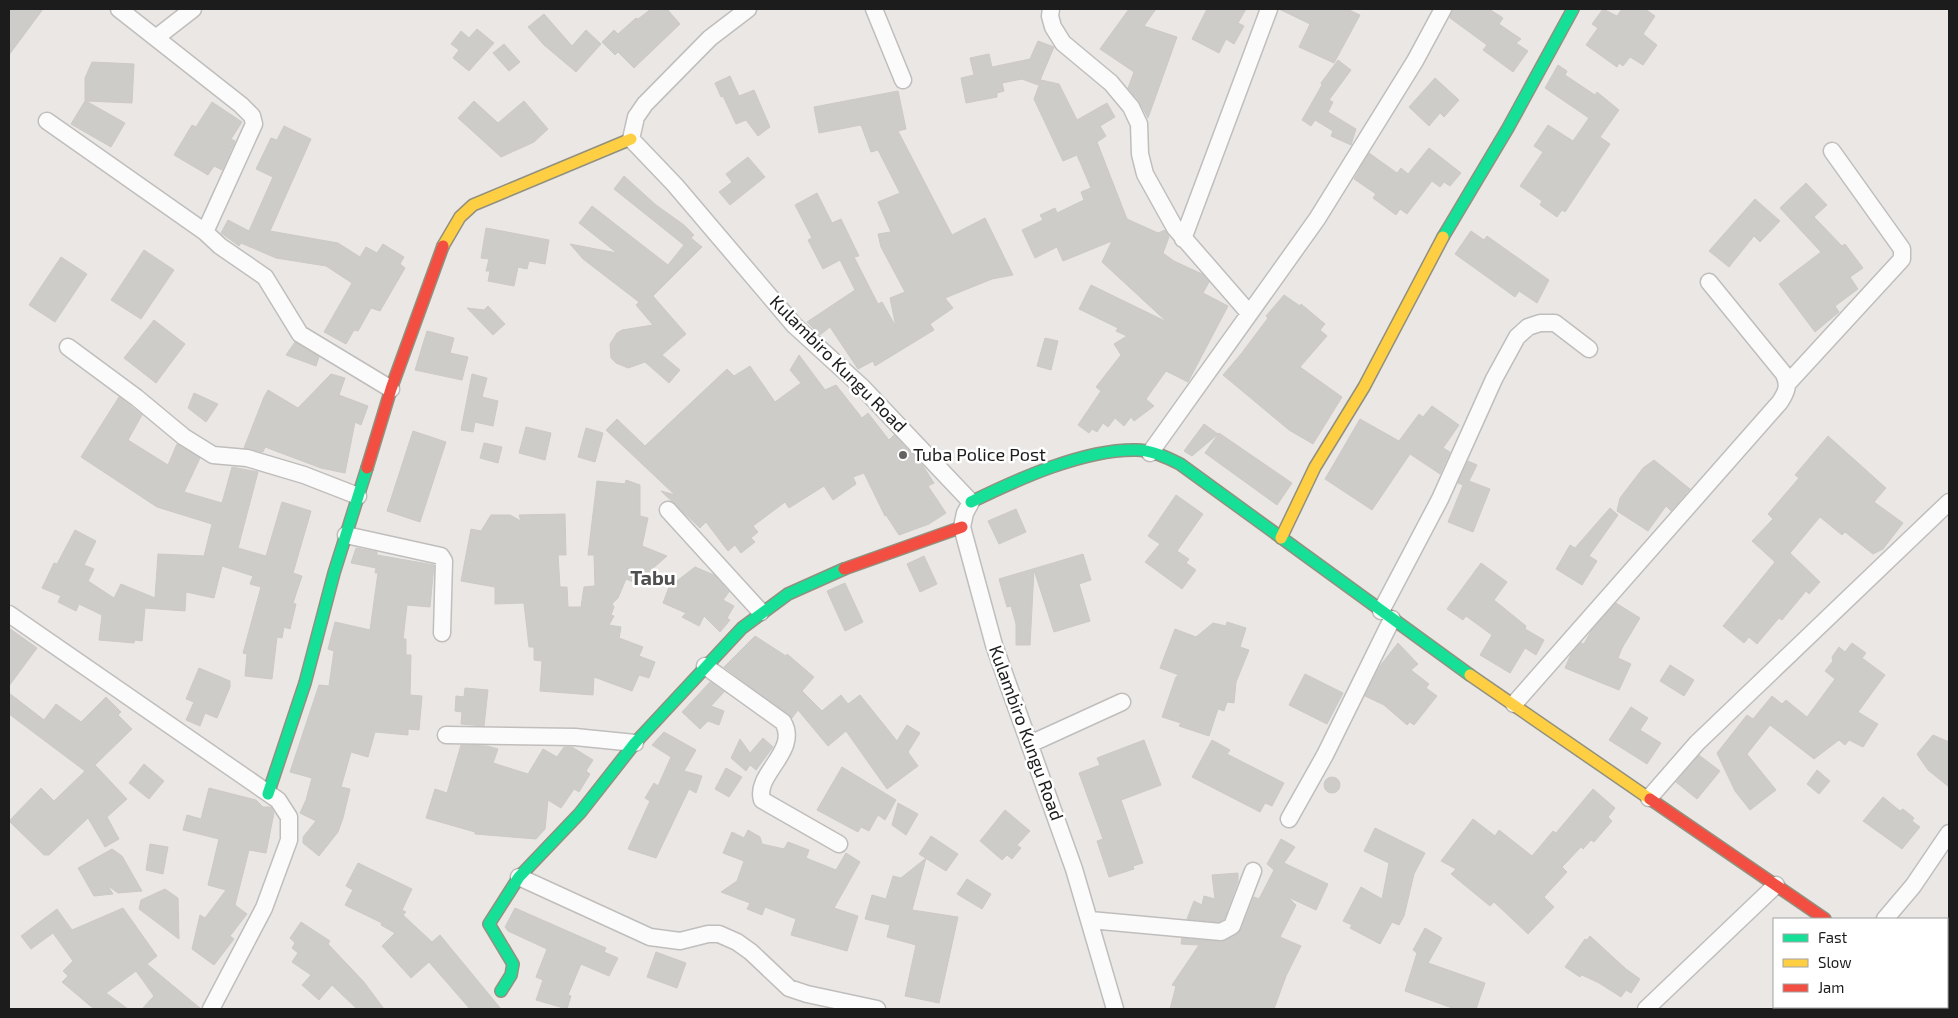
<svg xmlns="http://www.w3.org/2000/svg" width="1958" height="1018" viewBox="0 0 1958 1018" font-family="'Exo 2',sans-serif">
  <rect width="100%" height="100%" fill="#eae7e4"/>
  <path fill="#ceccc9" stroke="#cdc9c6" d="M 9,9 L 43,9 L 9,55 Z
    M 651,9 L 667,9 L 680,24 L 634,68 L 618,52 L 615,55 L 602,42 L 614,30 L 618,34 L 636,18 L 638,19 Z
    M 1129,9 L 1156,9 L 1144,26 L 1177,37 L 1148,118 L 1139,101 L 1128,88 L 1134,72 L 1100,49 Z
    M 1207,9 L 1246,9 L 1238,23 L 1244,26 L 1234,44 L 1226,39 L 1219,53 L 1192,39 Z
    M 1279,9 L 1347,9 L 1360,15 L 1334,63 L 1299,47 L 1310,24 Z
    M 1453,9 L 1489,9 L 1503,18 L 1499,24 L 1521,39 L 1516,43 L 1528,51 L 1513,72 L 1483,50 L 1487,45 L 1450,18 Z
    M 1603,9 L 1617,16 L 1622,9 L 1645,9 L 1655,16 L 1643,34 L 1657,45 L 1643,65 L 1630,57 L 1623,66 L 1619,63 L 1617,67 L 1586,45 L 1598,28 L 1592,24 Z
    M 544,14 L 572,46 L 586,30 L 601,44 L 576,72 L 544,45 L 528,27 Z
    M 477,29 L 494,43 L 469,71 L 453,58 L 459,50 L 451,44 L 461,31 L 469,38 Z
    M 1038,41 L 1054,47 L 1038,85 L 1022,79 L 1002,83 L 1004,91 L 997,93 L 997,97 L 966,103 L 961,78 L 974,75 L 970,58 L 989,54 L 992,67 L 1030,59 Z
    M 504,44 L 520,62 L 509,71 L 493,53 Z
    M 1338,60 L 1351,70 L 1329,100 L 1333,102 L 1328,112 L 1356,129 L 1351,145 L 1331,136 L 1333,131 L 1315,120 L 1311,126 L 1302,120 L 1322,85 L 1321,83 Z
    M 92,62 L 134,64 L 132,103 L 86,101 L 125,123 L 111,147 L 71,124 L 85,101 L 85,78 Z
    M 1558,65 L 1567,71 L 1565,75 L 1595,95 L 1597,92 L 1619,110 L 1600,137 L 1610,144 L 1565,212 L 1562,210 L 1557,217 L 1540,205 L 1542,201 L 1520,186 L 1543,152 L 1534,146 L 1548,125 L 1573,141 L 1589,118 L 1545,88 Z
    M 730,76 L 739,96 L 754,90 L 770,127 L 758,136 L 746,120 L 736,124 L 723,96 L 721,97 L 715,83 Z
    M 1435,78 L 1459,100 L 1444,117 L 1440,113 L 1429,126 L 1409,107 Z
    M 1041,80 L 1059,84 L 1077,120 L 1107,103 L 1115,117 L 1100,126 L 1106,136 L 1097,142 L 1127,219 L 1158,233 L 1165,230 L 1169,237 L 1163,253 L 1174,261 L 1202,274 L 1209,282 L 1203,293 L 1228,306 L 1188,382 L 1166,371 L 1146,399 L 1154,406 L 1134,421 L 1131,417 L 1124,426 L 1115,418 L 1108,427 L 1103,423 L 1097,432 L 1092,429 L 1089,433 L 1078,425 L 1101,391 L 1096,387 L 1121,355 L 1114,344 L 1127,336 L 1116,331 L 1118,328 L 1079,309 L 1091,285 L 1167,322 L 1102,262 L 1112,241 L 1063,261 L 1057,247 L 1035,258 L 1022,230 L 1043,220 L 1040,215 L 1055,208 L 1057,213 L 1084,200 L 1081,192 L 1091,188 L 1077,155 L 1063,161 L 1034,99 Z
    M 898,91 L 906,129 L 898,131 L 952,235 L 985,218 L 1013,275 L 992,279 L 945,298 L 953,308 L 930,324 L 934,330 L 875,366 L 873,361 L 858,369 L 830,327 L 820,335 L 807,322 L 855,290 L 840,260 L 823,269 L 808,240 L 812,238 L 795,205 L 817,193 L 832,223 L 841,219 L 859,256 L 854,257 L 878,304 L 882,302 L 896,327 L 890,298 L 905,292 L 881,247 L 878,234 L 891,232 L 878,202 L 900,193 L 878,150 L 871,152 L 861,125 L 819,133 L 814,107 Z
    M 474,101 L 498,123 L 524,101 L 548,129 L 534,142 L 501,157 L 458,118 Z
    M 212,102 L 242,122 L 231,139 L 235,141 L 222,170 L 214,166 L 208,175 L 174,155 L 192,125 L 196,127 Z
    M 284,126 L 311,139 L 270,231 L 338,243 L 360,257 L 366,247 L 377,253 L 383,244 L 404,257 L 400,264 L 405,268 L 380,311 L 371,308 L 358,331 L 354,330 L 346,344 L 324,332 L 352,283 L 326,266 L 276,258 L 241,243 L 239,246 L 221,233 L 228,220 L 249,231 L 273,177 L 256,169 L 271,138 L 277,140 Z
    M 1429,148 L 1461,173 L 1450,186 L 1444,182 L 1440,187 L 1432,181 L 1407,214 L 1400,209 L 1396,215 L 1373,198 L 1376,194 L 1354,179 L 1369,153 L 1397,173 L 1401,168 L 1408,174 Z
    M 748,157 L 765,177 L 730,205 L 719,192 L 732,182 L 726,174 Z
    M 624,176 L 656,205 L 684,225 L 694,235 L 691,238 L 702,247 L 653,296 L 686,334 L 662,355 L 680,370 L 669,383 L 645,362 L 628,368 L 616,363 L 611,358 L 610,344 L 617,333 L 622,330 L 653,325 L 636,305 L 639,302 L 583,259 L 570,244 L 617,253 L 579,223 L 592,206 L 668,265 L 684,245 L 614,189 Z
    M 1806,183 L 1827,205 L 1814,217 L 1842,246 L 1845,244 L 1863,268 L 1850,277 L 1858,289 L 1835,306 L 1839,312 L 1815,332 L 1779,284 L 1821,252 L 1780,208 Z
    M 1755,199 L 1780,221 L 1760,242 L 1754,236 L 1729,267 L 1709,251 Z
    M 486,228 L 549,240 L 545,264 L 529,261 L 527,269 L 518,267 L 514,286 L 488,281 L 490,271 L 486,271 L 489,259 L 481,258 Z
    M 1471,231 L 1484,240 L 1487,236 L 1549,280 L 1537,303 L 1519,291 L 1515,297 L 1455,254 Z
    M 144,250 L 174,270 L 141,319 L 111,300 Z
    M 61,257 L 87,274 L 55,322 L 29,305 Z
    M 1284,295 L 1300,306 L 1301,304 L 1325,324 L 1320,330 L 1327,336 L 1300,367 L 1342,397 L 1313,444 L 1289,430 L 1223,375 L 1241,354 L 1268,318 L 1266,316 Z
    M 488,306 L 505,324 L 493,335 L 467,308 L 484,310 Z
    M 154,320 L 185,344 L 156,383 L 124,358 Z
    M 427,331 L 454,338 L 450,353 L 468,357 L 462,380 L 415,370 Z
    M 1045,338 L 1058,341 L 1051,370 L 1037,366 Z
    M 295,342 L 319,357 L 316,366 L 286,355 Z
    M 799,355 L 825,390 L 836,385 L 862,418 L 868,413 L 889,440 L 894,435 L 923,466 L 934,483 L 928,486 L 946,513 L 929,524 L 899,535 L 886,515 L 885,516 L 864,473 L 853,477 L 856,484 L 833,500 L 824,486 L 789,508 L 785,502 L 753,526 L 758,532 L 751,538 L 755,542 L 741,553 L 735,545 L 728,551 L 706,522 L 700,528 L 661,491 L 675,495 L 606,430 L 617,419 L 645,446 L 727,369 L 734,376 L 750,366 L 775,402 L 801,383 L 790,370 Z
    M 331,374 L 345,378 L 339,395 L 368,406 L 361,425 L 355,422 L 345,473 L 321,468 L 265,447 L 263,452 L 244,448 L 264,397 L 268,390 L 298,408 Z
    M 472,374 L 487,378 L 482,397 L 498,401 L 493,426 L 475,422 L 473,432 L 461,430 Z
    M 194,393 L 218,404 L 206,422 L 188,408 Z
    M 119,397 L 142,415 L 128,440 L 168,465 L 177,444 L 200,458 L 184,492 L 222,503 L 232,467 L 258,472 L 238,548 L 266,556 L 282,502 L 311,511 L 293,573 L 302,576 L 293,603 L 296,604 L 290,629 L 284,627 L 282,638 L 277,637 L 272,679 L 245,676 L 247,654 L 243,653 L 261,587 L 250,584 L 253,576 L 222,566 L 214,598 L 186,592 L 185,611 L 145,608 L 142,641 L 135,640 L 134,643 L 99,640 L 102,615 L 79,604 L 76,611 L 58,602 L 61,596 L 42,588 L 54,563 L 57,564 L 75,530 L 96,541 L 84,565 L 94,569 L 88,581 L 114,598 L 121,584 L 155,598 L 158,554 L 204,556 L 212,524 L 157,507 L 81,457 Z
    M 1432,406 L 1459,425 L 1443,448 L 1450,452 L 1440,474 L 1410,454 L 1372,510 L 1325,479 L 1360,419 L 1399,441 L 1419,414 L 1423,417 Z
    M 1204,424 L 1218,434 L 1192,456 L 1184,451 Z
    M 526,427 L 551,433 L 545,460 L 519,453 Z
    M 586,428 L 603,433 L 595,462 L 578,457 Z
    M 413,431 L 446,442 L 420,522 L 387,511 Z
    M 1219,433 L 1292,483 L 1277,505 L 1205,453 Z
    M 1828,436 L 1886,488 L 1874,502 L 1903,523 L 1883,549 L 1873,554 L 1845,532 L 1842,535 L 1820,517 L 1790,553 L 1820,582 L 1809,594 L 1806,591 L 1782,620 L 1779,618 L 1757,644 L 1749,637 L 1744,643 L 1723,626 L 1775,562 L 1752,541 L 1773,519 L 1768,514 L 1799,478 L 1795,475 Z
    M 484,443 L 502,447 L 498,463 L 480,458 Z
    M 1654,460 L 1690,489 L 1671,511 L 1666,506 L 1648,531 L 1617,511 L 1620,498 L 1643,468 Z
    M 1468,461 L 1477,465 L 1469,481 L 1490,489 L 1473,532 L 1448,522 L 1463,485 L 1458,483 Z
    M 626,480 L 640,485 L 640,516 L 648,518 L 642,546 L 667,556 L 636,583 L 626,579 L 618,598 L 612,604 L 614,607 L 611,615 L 614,616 L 609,625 L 621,627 L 619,638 L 643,647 L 639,656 L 655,662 L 649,678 L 639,675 L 632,691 L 594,677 L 593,695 L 540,691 L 542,661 L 534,660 L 534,647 L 529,647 L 524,603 L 495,604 L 495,587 L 461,581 L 471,529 L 481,531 L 491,515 L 510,515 L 521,521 L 519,515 L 565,514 L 566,555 L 558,555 L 560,587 L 567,587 L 568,607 L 581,607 L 584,587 L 595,586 L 594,555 L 588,555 L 597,481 L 625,484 Z
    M 1176,495 L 1203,514 L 1177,551 L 1189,559 L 1186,563 L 1196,570 L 1182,589 L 1145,562 L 1160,544 L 1148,536 Z
    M 1610,508 L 1618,515 L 1589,556 L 1597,561 L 1582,585 L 1556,569 L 1570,545 L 1575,548 Z
    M 1016,509 L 1026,532 L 999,544 L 988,521 Z
    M 356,548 L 377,552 L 377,555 L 434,565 L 430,607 L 407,605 L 403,639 L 406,639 L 406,655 L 411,655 L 410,695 L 422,696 L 419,730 L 408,729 L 408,735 L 375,732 L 368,757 L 351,752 L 341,787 L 350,789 L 343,818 L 338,832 L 319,856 L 303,843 L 303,837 L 316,821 L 300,813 L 306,800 L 312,778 L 290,772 L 319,685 L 329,686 L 334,651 L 328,649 L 335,622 L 370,630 L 378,573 L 375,573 L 376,568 L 351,563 Z
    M 1083,554 L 1091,580 L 1079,584 L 1090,621 L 1054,632 L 1034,570 L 1030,645 L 1016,645 L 1016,624 L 1011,606 L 1007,607 L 999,579 Z
    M 924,556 L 937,584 L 920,592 L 907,564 Z
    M 1481,563 L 1507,582 L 1494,600 L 1526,626 L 1525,629 L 1544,640 L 1536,655 L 1525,648 L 1510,673 L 1480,655 L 1492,635 L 1466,616 L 1463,620 L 1447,609 Z
    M 695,567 L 714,575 L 729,592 L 723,600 L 734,606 L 727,618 L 730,620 L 720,632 L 704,616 L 699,626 L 682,617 L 686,613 L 663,603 L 669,587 Z
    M 845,583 L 863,622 L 845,631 L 827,591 Z
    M 1616,603 L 1640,618 L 1622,648 L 1618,658 L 1631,664 L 1619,690 L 1565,668 L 1571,654 L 1581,643 L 1584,644 L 1591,631 Z
    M 1227,622 L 1246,628 L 1240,647 L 1249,650 L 1236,682 L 1234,703 L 1227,702 L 1224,711 L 1218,709 L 1209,736 L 1179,726 L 1181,723 L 1162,717 L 1176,677 L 1179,675 L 1160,668 L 1175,629 L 1196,637 L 1213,623 L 1226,626 Z
    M 9,628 L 37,648 L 9,686 Z
    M 755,636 L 786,656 L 787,654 L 814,677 L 802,691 L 822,711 L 841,695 L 848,704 L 860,695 L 897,741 L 907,725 L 920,733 L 908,752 L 918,766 L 887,789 L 846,731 L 828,746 L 798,710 L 792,718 L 724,667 Z
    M 1398,643 L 1418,664 L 1411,670 L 1429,684 L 1426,688 L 1437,696 L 1414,725 L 1410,722 L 1407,725 L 1384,705 L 1365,696 L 1380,666 Z
    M 1852,643 L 1866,653 L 1862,658 L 1885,675 L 1858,712 L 1878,724 L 1863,747 L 1849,740 L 1845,745 L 1839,740 L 1814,759 L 1770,725 L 1747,754 L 1776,790 L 1750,810 L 1735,791 L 1717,753 L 1747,715 L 1753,719 L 1772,696 L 1782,704 L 1786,700 L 1807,717 L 1835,679 L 1825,671 L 1833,661 L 1832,657 L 1839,647 L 1845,652 Z
    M 1670,665 L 1694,680 L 1684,696 L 1660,681 Z
    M 199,668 L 230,681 L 230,687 L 217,718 L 205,713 L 200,726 L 186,720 L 194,702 L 186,699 Z
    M 1305,674 L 1343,693 L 1327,724 L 1289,705 Z
    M 710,682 L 724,692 L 711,706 L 724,711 L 719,725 L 708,721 L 700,729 L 682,712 Z
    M 465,688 L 488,690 L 484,726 L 461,724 L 462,712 L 455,711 L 456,696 L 464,697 Z
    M 9,693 L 44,720 L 56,704 L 81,722 L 106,697 L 121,712 L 118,715 L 132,729 L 95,765 L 127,799 L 107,817 L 119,839 L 105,847 L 88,818 L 49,855 L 44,855 L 9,821 L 41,788 L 54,801 L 85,771 L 9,714 Z
    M 1631,707 L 1648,718 L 1640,730 L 1661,743 L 1647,764 L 1609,740 Z
    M 664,732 L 696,750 L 684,771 L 702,776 L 696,793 L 689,789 L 656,858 L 628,849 L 650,801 L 645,798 L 654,783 L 658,786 L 671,757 L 652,745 Z
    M 1933,735 L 1949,742 L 1949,787 L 1928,770 L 1917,754 Z
    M 763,738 L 773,747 L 756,770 L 750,765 L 746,771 L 731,758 L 740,739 L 750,753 Z
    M 1144,740 L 1161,785 L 1121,800 L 1143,863 L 1133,866 L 1134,869 L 1109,877 L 1097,841 L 1103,839 L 1079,773 L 1100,765 L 1097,758 Z
    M 1212,740 L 1230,750 L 1227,754 L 1284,783 L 1272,806 L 1265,803 L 1260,812 L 1192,777 Z
    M 461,745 L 487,746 L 498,749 L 493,763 L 528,774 L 543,749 L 557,757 L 564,747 L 572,747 L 593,760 L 586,771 L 590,774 L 579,792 L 574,789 L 561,808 L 548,800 L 545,829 L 536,839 L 475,834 L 475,832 L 426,818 L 435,789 L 447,793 Z
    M 1699,755 L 1720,771 L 1697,799 L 1676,782 Z
    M 144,764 L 164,781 L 149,799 L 129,783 Z
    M 842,767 L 896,800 L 885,820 L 878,815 L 869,831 L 861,827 L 858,832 L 817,810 Z
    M 726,768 L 742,777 L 729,797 L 715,789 Z
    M 1817,770 L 1830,781 L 1819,794 L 1807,784 Z
    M1324 785a8 8 0 1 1 16 0a8 8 0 1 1-16 0Z
    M 209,788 L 256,800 L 263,807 L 271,807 L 274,813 L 266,853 L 249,850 L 235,905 L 247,914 L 230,936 L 234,939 L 214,965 L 192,949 L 200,915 L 205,918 L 226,890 L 208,885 L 219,839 L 183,830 L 187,815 L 201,819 Z
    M 1593,789 L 1615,808 L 1608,817 L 1612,821 L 1594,842 L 1591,840 L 1583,849 L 1581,847 L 1562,867 L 1567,872 L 1544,897 L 1554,907 L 1528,934 L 1494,902 L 1490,906 L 1451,874 L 1456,869 L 1441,861 L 1473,819 L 1495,836 L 1499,830 L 1532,856 L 1553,831 L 1556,833 Z
    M 1883,797 L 1900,811 L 1903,809 L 1914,818 L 1912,821 L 1920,827 L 1902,849 L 1863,821 Z
    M 898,803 L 918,814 L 906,835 L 892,825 Z
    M 1005,810 L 1030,831 L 1017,845 L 1021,848 L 1012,859 L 1007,855 L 1002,860 L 980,841 Z
    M 1375,828 L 1425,853 L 1414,874 L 1404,916 L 1399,925 L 1392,922 L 1380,944 L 1350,928 L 1352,925 L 1343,921 L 1361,887 L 1382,899 L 1389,863 L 1364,851 Z
    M 748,830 L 760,837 L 762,844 L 784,849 L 788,842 L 809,850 L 806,858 L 836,870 L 846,853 L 860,862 L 834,908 L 858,916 L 847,951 L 791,935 L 796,919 L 765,907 L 762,915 L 747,909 L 750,903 L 721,892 L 737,881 L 744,861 L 723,853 L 732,832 L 744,838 Z
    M 931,836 L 958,854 L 946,871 L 919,854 Z
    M 1281,839 L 1295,847 L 1284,863 L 1328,884 L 1316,910 L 1288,897 L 1296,905 L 1280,937 L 1301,946 L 1286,976 L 1274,1009 L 1170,1009 L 1176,986 L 1172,985 L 1199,945 L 1181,944 L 1182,938 L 1221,942 L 1237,934 L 1241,930 L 1254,897 L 1259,899 L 1274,870 L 1267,864 Z
    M 150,844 L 168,847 L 163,874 L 146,870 Z
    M 112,849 L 122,856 L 142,891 L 118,893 L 107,885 L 113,894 L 94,896 L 78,868 Z
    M 926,858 L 912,910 L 958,917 L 939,1003 L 905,996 L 916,945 L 887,937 L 890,925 L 865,919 L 872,895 L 886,899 L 893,876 L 901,878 Z
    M 358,863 L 412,889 L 402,910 L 406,912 L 403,915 L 432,942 L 440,935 L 501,1009 L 470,1009 L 429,962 L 411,978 L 382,946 L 395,933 L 381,925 L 382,923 L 345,905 L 353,890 L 346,886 Z
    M 1238,873 L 1238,881 L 1224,919 L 1219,922 L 1187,919 L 1194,901 L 1202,905 L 1204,896 L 1215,899 L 1212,875 Z
    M 967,879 L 991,894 L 982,909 L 957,894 Z
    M 165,889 L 178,898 L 179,939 L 139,909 L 141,900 Z
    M 123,908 L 157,956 L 147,964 L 201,1009 L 142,1009 L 154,996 L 136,971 L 106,993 L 128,1009 L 94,1009 L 62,982 L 68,976 L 63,971 L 73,961 L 53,933 L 31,949 L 21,936 L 57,909 L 72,930 Z
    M 515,908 L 606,948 L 604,952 L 618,958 L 609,976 L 581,964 L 568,995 L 571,996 L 567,1009 L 536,1000 L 543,980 L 536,977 L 547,949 L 508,931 L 505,927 Z
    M 301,922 L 330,941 L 328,944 L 364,982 L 384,1009 L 357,1009 L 332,985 L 319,1000 L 302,985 L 311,975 L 292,962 L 298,953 L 292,948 L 295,943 L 290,938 Z
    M 1425,928 L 1442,938 L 1428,963 L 1485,983 L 1476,1009 L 1455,1009 L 1405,991 L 1417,953 L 1413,950 Z
    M 1590,936 L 1626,969 L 1640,979 L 1631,993 L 1626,990 L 1621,997 L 1599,983 L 1582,975 L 1580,977 L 1565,967 L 1585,939 L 1587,940 Z
    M 656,952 L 686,963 L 677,988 L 647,977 Z"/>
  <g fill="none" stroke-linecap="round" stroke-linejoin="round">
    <g stroke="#c0bebd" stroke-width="19">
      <path id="street" d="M 119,9 L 241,105 L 252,116 L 254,124 L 205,232
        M 748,9 L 710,38 L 645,104 L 636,117 L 631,139 L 675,185 L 794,325 L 863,388 L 971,502 L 965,513 L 962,527 L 994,645 L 1074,869 L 1115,1009
        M 874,9 L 903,80
        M 1051,9 L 1050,16 L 1053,27 L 1063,43 L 1111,83 L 1131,107 L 1139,124 L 1140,154 L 1145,174 L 1175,228 L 1249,313
        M 157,37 L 193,9
        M 47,121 L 205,232 L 220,246 L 265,277 L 300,334 L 391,389
        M 1183,239 L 1269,9
        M 68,347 L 137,398 L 184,437 L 213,455 L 247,458 L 304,475 L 358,496
        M 1788,383 L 1902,259 L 1902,249 L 1832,151
        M 1150,453 L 1317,219 L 1415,61 L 1443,9
        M 668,510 L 761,612
        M 346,535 L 441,556 L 444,561 L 442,633
        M 1381,611 L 1440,499 L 1494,379 L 1517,337 L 1528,327 L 1540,323 L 1555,323 L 1589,349
        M 9,614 L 278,800 L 289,817 L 289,840 L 264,908 L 211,1009
        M 705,666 L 783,722 C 800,751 754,774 762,800 L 839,844
        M 1514,704 L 1780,402 C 1787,391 1789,386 1784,374 L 1709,282
        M 446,735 L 575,737 L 635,743
        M 1030,744 L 1122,702
        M 1649,798 L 1697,743 L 1949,502
        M 1289,819 L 1325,755 L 1392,619
        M 519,877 L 650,937 L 680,941 L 708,934 L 719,934 L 737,942 L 751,952 L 789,988 L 807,994 L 877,1009
        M 1885,919 L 1913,886 L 1949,833
        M 1090,920 L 1221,932 L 1232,926 L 1253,871
        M 1944,1007 L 1947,1009
        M 1646,1009 L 1776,885"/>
    </g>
    <g stroke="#92907e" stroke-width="14">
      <path id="fast" d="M 1443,237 L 1508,128 L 1573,9
        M 971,502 C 1018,479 1084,449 1136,450 C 1151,450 1166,457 1180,464 L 1470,675
        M 268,794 L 305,683 L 334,573 L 367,468
        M 501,991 L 511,975 L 513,964 L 489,924 L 519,877 L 580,813 L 635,743 L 742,628 L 788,594 L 844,569"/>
    </g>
    <g stroke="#92907e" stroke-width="14">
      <path id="slow" d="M 443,246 L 460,217 L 473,205 L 631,139
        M 1281,538 L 1315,467 L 1364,387 L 1443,237
        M 1470,675 L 1650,799"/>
    </g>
    <g stroke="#92907e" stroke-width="14">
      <path id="jam" d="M 367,468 L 391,389 L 443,246
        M 844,569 L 962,527
        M 1650,799 L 1825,919"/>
    </g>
    <use href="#street" stroke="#fcfbfb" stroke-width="16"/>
    <use href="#fast" stroke="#16e098" stroke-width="11"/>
    <use href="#slow" stroke="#ffcf43" stroke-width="11"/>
    <use href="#jam" stroke="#f24e42" stroke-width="11"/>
  </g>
  <circle fill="#646362" stroke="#fff" stroke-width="2" cx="903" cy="455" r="5"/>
  <g text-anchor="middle" stroke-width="5" stroke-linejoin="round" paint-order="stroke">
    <g font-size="18" fill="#1c1c1c" stroke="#fff">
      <text transform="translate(838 364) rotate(45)" y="6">Kulambiro Kungu Road</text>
      <text transform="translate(1026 733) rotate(70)" y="6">Kulambiro Kungu Road</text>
    </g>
    <g font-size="18" fill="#1c1c1c" stroke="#fff" text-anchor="start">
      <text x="913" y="461">Tuba Police Post</text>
    </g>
    <g font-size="20" font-weight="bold" fill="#4f4f4f" stroke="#fff">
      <text x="653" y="585">Tabu</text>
    </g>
  </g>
  <rect width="1958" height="1018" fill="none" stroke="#1c1c1c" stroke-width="20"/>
  <rect x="1773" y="918" width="175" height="90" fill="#ffffff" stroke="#a4a4a4"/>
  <rect x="1783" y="934" width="25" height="8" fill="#16e098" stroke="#a4a4a4"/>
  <text x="1818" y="943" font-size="15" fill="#1c1c1c">Fast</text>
  <rect x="1783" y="959" width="25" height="8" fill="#ffcf43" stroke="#a4a4a4"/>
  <text x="1818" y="968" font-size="15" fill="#1c1c1c">Slow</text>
  <rect x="1783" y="984" width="25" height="8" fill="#f24e42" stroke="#a4a4a4"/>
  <text x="1818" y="993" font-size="15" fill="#1c1c1c">Jam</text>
</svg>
